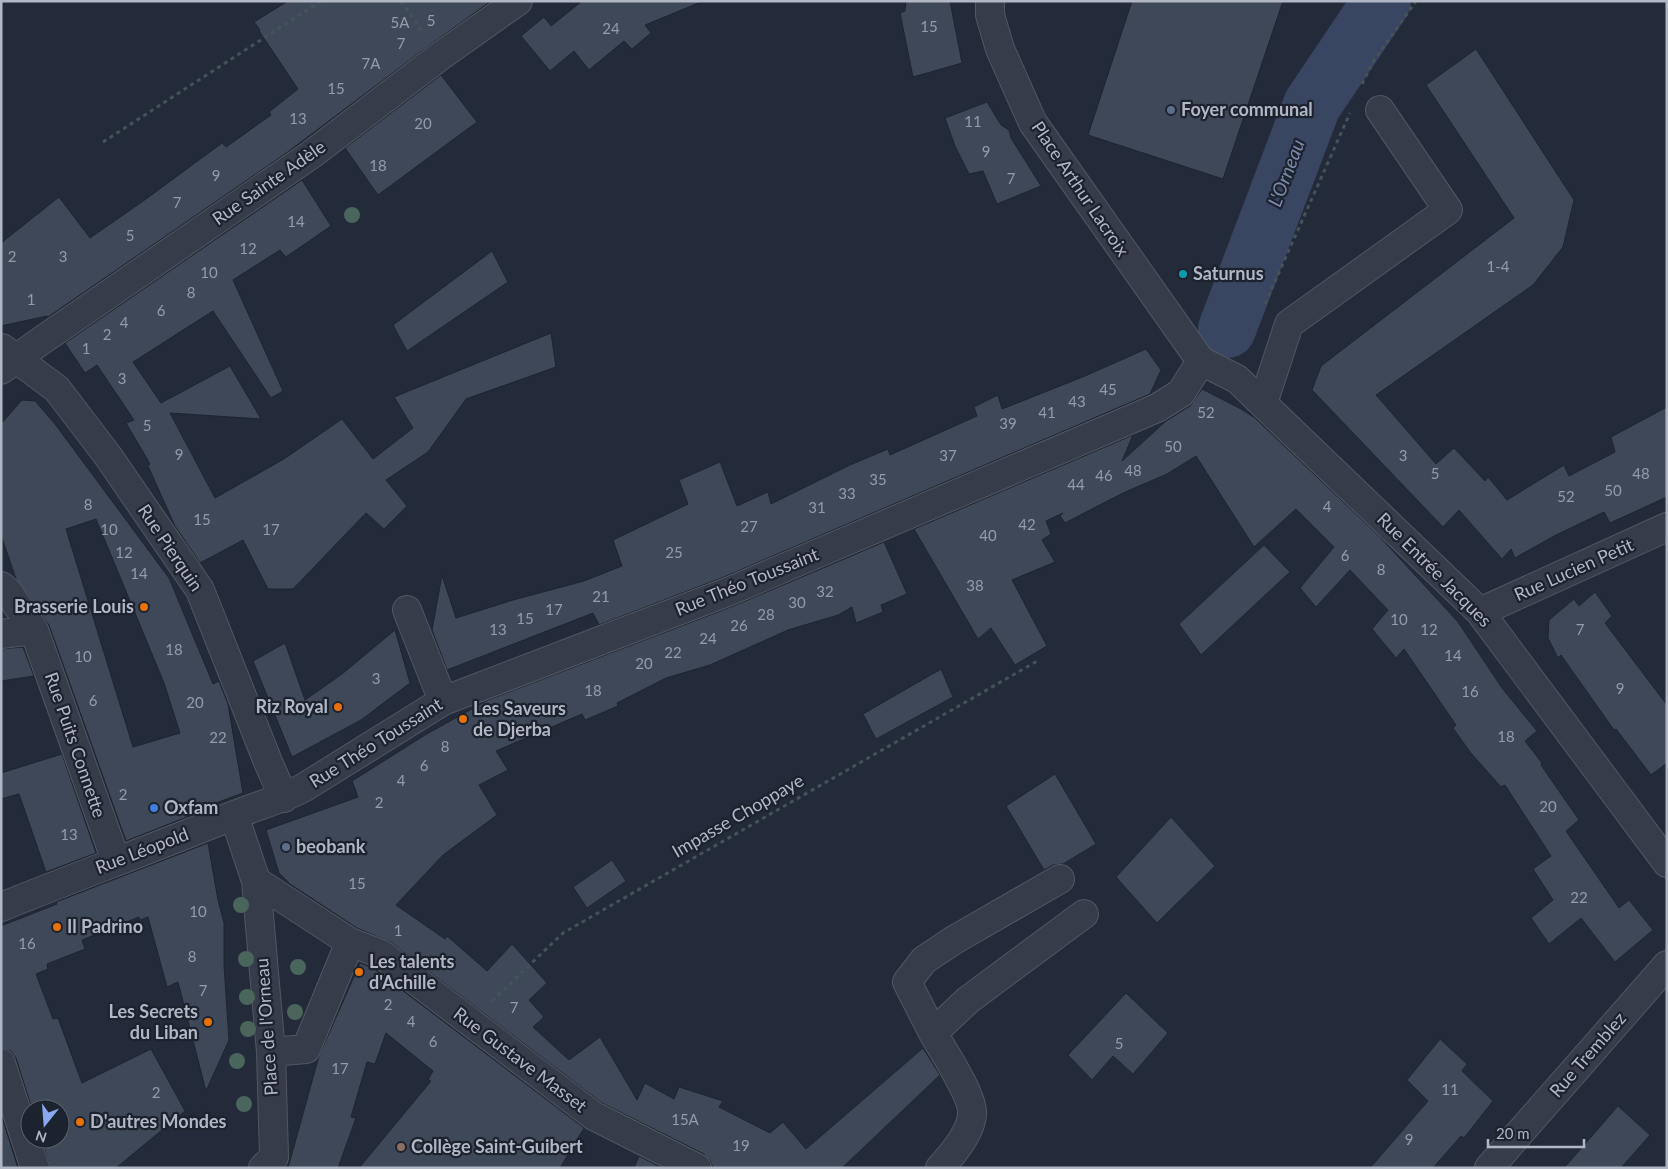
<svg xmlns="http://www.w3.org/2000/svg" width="1668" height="1169" viewBox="0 0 1668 1169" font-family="Lato,sans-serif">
  <rect width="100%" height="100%" fill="#232a39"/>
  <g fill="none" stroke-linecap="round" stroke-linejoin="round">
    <path stroke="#394662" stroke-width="58" d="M 1227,329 L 1312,105 L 1382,1"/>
  </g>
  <path fill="#3f4859" stroke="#1e2430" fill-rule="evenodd" d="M 288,1 L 491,1 L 430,45 L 285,154 L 48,317 L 47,316 L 1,326 L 1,243 L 59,197 L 90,238 L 146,199 L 222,143 L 226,147 L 271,115 L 269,112 L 298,89 L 259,31 L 260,30 L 254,22 Z
    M 582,1 L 701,1 L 701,2 L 645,25 L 651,33 L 632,49 L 624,41 L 589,70 L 574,51 L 550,71 L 521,36 L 544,17 L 551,26 Z
    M 906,1 L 950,1 L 962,63 L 913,77 L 900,13 L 905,11 Z
    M 1132,1 L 1283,1 L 1223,179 L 1088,135 Z
    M 1476,49 L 1574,200 L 1563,247 L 1533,285 L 1376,395 L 1436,464 L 1454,448 L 1485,481 L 1488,477 L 1507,500 L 1564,465 L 1569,476 L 1615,452 L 1611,437 L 1667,407 L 1667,497 L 1610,523 L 1604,512 L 1554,536 L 1515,558 L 1511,549 L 1502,559 L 1459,510 L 1443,527 L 1312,390 L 1321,366 L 1514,218 L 1426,85 Z
    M 441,75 L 477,122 L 378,195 L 345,148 Z
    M 987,102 L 1001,125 L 1009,130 L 1011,138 L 1041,186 L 997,204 L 983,171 L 969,174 L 955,146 L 945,118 Z
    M 302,180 L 331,226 L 286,257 L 280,250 L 233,280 L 283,391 L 271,398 L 213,311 L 133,362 L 161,403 L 230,366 L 261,419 L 170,413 L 215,498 L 284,459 L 342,419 L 373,459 L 413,428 L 394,397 L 551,333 L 556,367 L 466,399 L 428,452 L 386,480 L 407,506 L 384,529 L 366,513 L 293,589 L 268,589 L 243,540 L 200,563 L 175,526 L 148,466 L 150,464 L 126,423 L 134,420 L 97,365 L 85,373 L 65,343 Z
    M 492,251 L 508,282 L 407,351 L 393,325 Z
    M 1146,349 L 1161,370 L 1150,394 L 724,577 L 599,625 L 593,613 L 447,670 L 432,630 L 442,575 L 456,618 L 513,600 L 584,581 L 622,566 L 613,540 L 688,504 L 679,480 L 720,462 L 737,506 L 768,492 L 771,504 L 850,465 L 888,449 L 890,455 L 977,416 L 974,407 L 998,395 L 1002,409 L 1085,376 Z
    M 1202,389 L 1241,409 L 1255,418 L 1381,538 L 1458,622 L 1502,688 L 1537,731 L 1525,741 L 1542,763 L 1541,765 L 1579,820 L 1566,831 L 1619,908 L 1629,900 L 1653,930 L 1615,962 L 1581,918 L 1549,944 L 1531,918 L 1553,900 L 1533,869 L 1551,856 L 1505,785 L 1501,787 L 1470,752 L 1453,728 L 1456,725 L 1404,649 L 1396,658 L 1372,629 L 1388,610 L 1350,570 L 1316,607 L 1300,588 L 1334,547 L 1296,509 L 1254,547 L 1196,456 L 1167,474 L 1123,493 L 1065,523 L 1060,516 L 1063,513 L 1046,521 L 1051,534 L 1042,540 L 1055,562 L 1012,580 L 1047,646 L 1015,665 L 991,628 L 978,639 L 914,529 L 1133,435 L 1122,461 L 1166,421 L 1190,406 Z
    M 22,400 L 35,401 L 55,424 L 169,578 L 213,684 L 219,681 L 228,704 L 243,793 L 202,808 L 202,811 L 126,841 L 49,625 L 16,579 L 1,535 L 1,424 ZM 96,519 L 164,683 L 180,733 L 133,747 L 66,529 Z
    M 884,542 L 907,594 L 881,605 L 883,612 L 856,623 L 852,607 L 838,615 L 788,630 L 710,665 L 666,678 L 617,703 L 618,706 L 585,720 L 582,714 L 496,751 L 508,770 L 479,785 L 497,815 L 443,855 L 396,905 L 445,939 L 447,936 L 487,971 L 512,944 L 547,983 L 529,1000 L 544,1017 L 533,1027 L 569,1060 L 600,1037 L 637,1100 L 645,1083 L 674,1099 L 679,1087 L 723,1101 L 719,1107 L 770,1133 L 783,1122 L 806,1149 L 923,1048 L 940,1075 L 842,1168 L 713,1168 L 710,1160 L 704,1154 L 602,1103 L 390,942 L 357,928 L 290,884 L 279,873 L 266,830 L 358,797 L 352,781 L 425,735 L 488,700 L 736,605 Z
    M 1264,545 L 1290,572 L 1201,655 L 1179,624 Z
    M 1595,592 L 1612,616 L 1605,623 L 1667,705 L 1667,763 L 1651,775 L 1616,729 L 1614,730 L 1561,655 L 1558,658 L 1548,638 L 1549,620 L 1574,599 L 1579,606 Z
    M 395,630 L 410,683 L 361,720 L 292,757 L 253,661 L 285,643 L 305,700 L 342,674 Z
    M 23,647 L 34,676 L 1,681 L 1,649 Z
    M 941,669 L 953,697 L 876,739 L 863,714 Z
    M 62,754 L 96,853 L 46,872 L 19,794 L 1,799 L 1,773 Z
    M 1055,774 L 1096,844 L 1063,864 L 1053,865 L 1044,870 L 1006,806 Z
    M 1171,817 L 1215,866 L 1157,923 L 1116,877 Z
    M 208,843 L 218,900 L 224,923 L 224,965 L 229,1040 L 206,1091 L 178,982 L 167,987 L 148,917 L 140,920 L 139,917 L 82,940 L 85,949 L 47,964 L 48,969 L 36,974 L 53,1019 L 58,1018 L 82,1083 L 151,1049 L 185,1111 L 116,1168 L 50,1168 L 42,1139 L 60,1139 L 60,1109 L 32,1109 L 16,1058 L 11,1051 L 1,1048 L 1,926 L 57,904 L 56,902 Z
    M 612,860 L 626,881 L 587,908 L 573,887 Z
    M 360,963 L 373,968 L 584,1128 L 560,1168 L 359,1168 L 431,1081 L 428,1080 L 433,1071 L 386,1033 L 375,1064 L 367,1062 L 351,1117 L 356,1118 L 338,1168 L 288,1168 L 319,1056 Z
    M 1126,993 L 1168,1033 L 1133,1074 L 1113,1056 L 1092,1080 L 1068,1055 Z
    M 1440,1039 L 1467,1064 L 1462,1071 L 1493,1101 L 1464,1138 L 1461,1136 L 1433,1168 L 1370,1168 L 1428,1101 L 1407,1080 Z
    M 1618,1106 L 1650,1135 L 1621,1168 L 1564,1168 Z
    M 1,1114 L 18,1168 L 1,1168 Z
    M 639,1156 L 662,1168 L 634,1168 Z"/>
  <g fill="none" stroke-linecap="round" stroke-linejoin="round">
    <g stroke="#525764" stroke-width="30">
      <path id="minor" d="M 990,1 L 990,15 L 1000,49 L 1033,123 L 1201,361 L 1237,379 L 1480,612 L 1667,863
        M 2,348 L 57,389 L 108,456 L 200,590 L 268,762 L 284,798
        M 1,370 L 38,343 L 312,154 L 439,57 L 518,1
        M 1263,403 L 1289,324 L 1448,210 L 1380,110
        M 1,586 L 8,592 L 34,630 L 1,634
        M 407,610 L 443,701
        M 1480,612 L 1667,527
        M 34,630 L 116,861
        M 234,815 L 256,881 L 271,1052 L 274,1157 L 263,1168
        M 256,881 L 350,942 L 381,954 L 594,1116 L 697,1168
        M 1,907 C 78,876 156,847 232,816 C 256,806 280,800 303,788 L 443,701 L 730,591 L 1157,408 L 1181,393 L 1201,361
        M 933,1033 L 907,982 L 924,960 L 954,940 L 1060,879
        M 271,1052 L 306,1049 L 350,942
        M 1,1063 L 35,1168
        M 940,1168 C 952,1155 973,1130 972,1112 C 972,1094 942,1049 933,1033 L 968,1000 L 1084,914
        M 1489,1168 L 1667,965"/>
    </g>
    <path stroke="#435358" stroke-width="3" stroke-dasharray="4 4" stroke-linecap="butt" d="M 401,1 L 422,31
      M 1362,84 L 1373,62 L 1416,1
      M 103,142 L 321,1
      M 1265,304 L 1350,113
      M 492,1001 L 563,933 L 1039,660"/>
    <use href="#minor" stroke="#373c4a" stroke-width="28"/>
  </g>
  <g fill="#4a655c">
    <circle cx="352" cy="215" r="8"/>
    <circle cx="241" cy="905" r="8"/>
    <circle cx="246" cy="959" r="8"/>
    <circle cx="298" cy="967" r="8"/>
    <circle cx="247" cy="997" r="8"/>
    <circle cx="295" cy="1012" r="8"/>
    <circle cx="248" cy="1029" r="8"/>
    <circle cx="237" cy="1061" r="8"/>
    <circle cx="244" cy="1104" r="8"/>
  </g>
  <g fill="#5c6f8a" stroke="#1c222e" stroke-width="2">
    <circle cx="1171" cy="110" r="5"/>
    <circle cx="286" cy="847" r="5"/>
  </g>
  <circle fill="#0f9aa8" stroke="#1c222e" stroke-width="2" cx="1183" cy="274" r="5"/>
  <g fill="#e8710a" stroke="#1c222e" stroke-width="2">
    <circle cx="144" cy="607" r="5"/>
    <circle cx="338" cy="707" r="5"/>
    <circle cx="463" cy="719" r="5"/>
    <circle cx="57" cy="927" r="5"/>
    <circle cx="359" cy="972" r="5"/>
    <circle cx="208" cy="1022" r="5"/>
    <circle cx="80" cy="1122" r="5"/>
  </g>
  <circle fill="#3f7fe0" stroke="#1c222e" stroke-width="2" cx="154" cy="808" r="5"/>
  <circle fill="#8d6e63" stroke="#1c222e" stroke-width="2" cx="401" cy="1147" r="5"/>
  <g text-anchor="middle" stroke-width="4.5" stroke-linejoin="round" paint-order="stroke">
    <g font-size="15" fill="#959bab">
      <text x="431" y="26">5</text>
      <text x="400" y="28">5A</text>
      <text x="929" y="32">15</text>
      <text x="611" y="34">24</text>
      <text x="401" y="49">7</text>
      <text x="371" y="69">7A</text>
      <text x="336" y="94">15</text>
      <text x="298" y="124">13</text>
      <text x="973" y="127">11</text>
      <text x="423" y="129">20</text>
      <text x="986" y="157">9</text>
      <text x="378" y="171">18</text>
      <text x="216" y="181">9</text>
      <text x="1011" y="184">7</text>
      <text x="177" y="208">7</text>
      <text x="296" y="227">14</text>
      <text x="130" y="241">5</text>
      <text x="248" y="254">12</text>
      <text x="12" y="262">2</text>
      <text x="63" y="262">3</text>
      <text x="1498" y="272">1-4</text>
      <text x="209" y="278">10</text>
      <text x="191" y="298">8</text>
      <text x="31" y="305">1</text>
      <text x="161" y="316">6</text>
      <text x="124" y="328">4</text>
      <text x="107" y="340">2</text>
      <text x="86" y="354">1</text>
      <text x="122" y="384">3</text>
      <text x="1108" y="395">45</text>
      <text x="1077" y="407">43</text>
      <text x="1047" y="418">41</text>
      <text x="1206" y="418">52</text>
      <text x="1008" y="429">39</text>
      <text x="147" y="431">5</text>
      <text x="1173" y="452">50</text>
      <text x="179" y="460">9</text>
      <text x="948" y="461">37</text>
      <text x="1403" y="461">3</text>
      <text x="1133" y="476">48</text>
      <text x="1435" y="479">5</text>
      <text x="1641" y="479">48</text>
      <text x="1104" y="481">46</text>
      <text x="878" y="485">35</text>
      <text x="1076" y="490">44</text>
      <text x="1613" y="496">50</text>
      <text x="847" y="499">33</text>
      <text x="1566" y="502">52</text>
      <text x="88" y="510">8</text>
      <text x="1327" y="512">4</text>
      <text x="817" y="513">31</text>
      <text x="202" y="525">15</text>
      <text x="1027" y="530">42</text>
      <text x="749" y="532">27</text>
      <text x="109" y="535">10</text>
      <text x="271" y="535">17</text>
      <text x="988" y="541">40</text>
      <text x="124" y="558">12</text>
      <text x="674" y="558">25</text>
      <text x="1345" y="561">6</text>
      <text x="1381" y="575">8</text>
      <text x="139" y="579">14</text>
      <text x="975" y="591">38</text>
      <text x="825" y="597">32</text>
      <text x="601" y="602">21</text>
      <text x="797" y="608">30</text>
      <text x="554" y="615">17</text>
      <text x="766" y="620">28</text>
      <text x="525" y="624">15</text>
      <text x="1399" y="625">10</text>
      <text x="739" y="631">26</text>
      <text x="498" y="635">13</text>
      <text x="1429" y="635">12</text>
      <text x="1580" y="635">7</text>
      <text x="708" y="644">24</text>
      <text x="174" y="655">18</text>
      <text x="673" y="658">22</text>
      <text x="1453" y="661">14</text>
      <text x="83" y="662">10</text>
      <text x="644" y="669">20</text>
      <text x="376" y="684">3</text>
      <text x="1620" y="694">9</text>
      <text x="593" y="696">18</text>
      <text x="1470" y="697">16</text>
      <text x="93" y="706">6</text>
      <text x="195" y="708">20</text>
      <text x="1506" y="742">18</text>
      <text x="218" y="743">22</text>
      <text x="445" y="752">8</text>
      <text x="424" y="771">6</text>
      <text x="401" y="786">4</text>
      <text x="123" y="800">2</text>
      <text x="379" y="808">2</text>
      <text x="1548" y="812">20</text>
      <text x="69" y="840">13</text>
      <text x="357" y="889">15</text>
      <text x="1579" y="903">22</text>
      <text x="198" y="917">10</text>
      <text x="398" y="936">1</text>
      <text x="27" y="949">16</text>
      <text x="192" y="962">8</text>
      <text x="203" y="996">7</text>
      <text x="388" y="1010">2</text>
      <text x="514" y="1013">7</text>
      <text x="411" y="1027">4</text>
      <text x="433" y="1047">6</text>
      <text x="1119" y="1049">5</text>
      <text x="340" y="1074">17</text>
      <text x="1450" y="1095">11</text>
      <text x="156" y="1098">2</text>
      <text x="685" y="1125">15A</text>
      <text x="1409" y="1145">9</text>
      <text x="741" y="1151">19</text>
    </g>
    <g font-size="18" font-weight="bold" fill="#b2b7c6" stroke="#1c222e" text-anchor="start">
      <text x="1181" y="116">Foyer communal</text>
      <text x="1193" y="280">Saturnus</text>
      <text x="134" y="613" text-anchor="end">Brasserie Louis</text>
      <text x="328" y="713" text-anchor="end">Riz Royal</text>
      <text x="473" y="715">Les Saveurs<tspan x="473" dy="21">de Djerba</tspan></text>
      <text x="164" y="814">Oxfam</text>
      <text x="296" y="853">beobank</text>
      <text x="67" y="933">Il Padrino</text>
      <text x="369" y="968">Les talents<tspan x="369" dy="21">d'Achille</tspan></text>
      <text x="198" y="1018" text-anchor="end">Les Secrets<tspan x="198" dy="21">du Liban</tspan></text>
      <text x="90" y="1128">D'autres Mondes</text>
      <text x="411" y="1153">Collège Saint-Guibert</text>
    </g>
    <g font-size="18" fill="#b2b7c6" stroke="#1c222e">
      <text transform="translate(269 183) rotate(-35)" y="6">Rue Sainte Adèle</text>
      <text transform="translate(1080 189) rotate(56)" y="6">Place Arthur Lacroix</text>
      <text transform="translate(170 548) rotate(56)" y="6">Rue Pierquin</text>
      <text transform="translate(1434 570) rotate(45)" y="6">Rue Entrée Jacques</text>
      <text transform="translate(1574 570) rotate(-24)" y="6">Rue Lucien Petit</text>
      <text transform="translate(747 582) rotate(-22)" y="6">Rue Théo Toussaint</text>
      <text transform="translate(376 743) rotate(-32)" y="6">Rue Théo Toussaint</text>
      <text transform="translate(75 745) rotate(71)" y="6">Rue Puits Connette</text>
      <text transform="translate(738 816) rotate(-30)" y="6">Impasse Choppaye</text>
      <text transform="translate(142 851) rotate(-21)" y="6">Rue Léopold</text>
      <text transform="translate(267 1027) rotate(-94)" y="6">Place de l'Orneau</text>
      <text transform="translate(1588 1055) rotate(-49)" y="6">Rue Tremblez</text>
      <text transform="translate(520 1060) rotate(37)" y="6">Rue Gustave Masset</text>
    </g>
    <g font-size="19" font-style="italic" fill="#7b8bac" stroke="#1c222e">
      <text transform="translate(1286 173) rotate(-69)" y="7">L'Orneau</text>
    </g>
  </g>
  <rect width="1668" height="1169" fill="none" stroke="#b2b7c6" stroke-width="5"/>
  <g transform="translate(45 1124) rotate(197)"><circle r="24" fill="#1c222e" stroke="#585e6b"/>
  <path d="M0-4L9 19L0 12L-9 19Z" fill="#8aa8f2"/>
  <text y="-8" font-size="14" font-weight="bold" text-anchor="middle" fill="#b2b7c6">N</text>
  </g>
  <path d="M1488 1139v8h96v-8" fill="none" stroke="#b2b7c6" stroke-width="2.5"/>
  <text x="1496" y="1139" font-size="15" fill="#b2b7c6" stroke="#1c222e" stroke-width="4" paint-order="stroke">20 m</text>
</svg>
